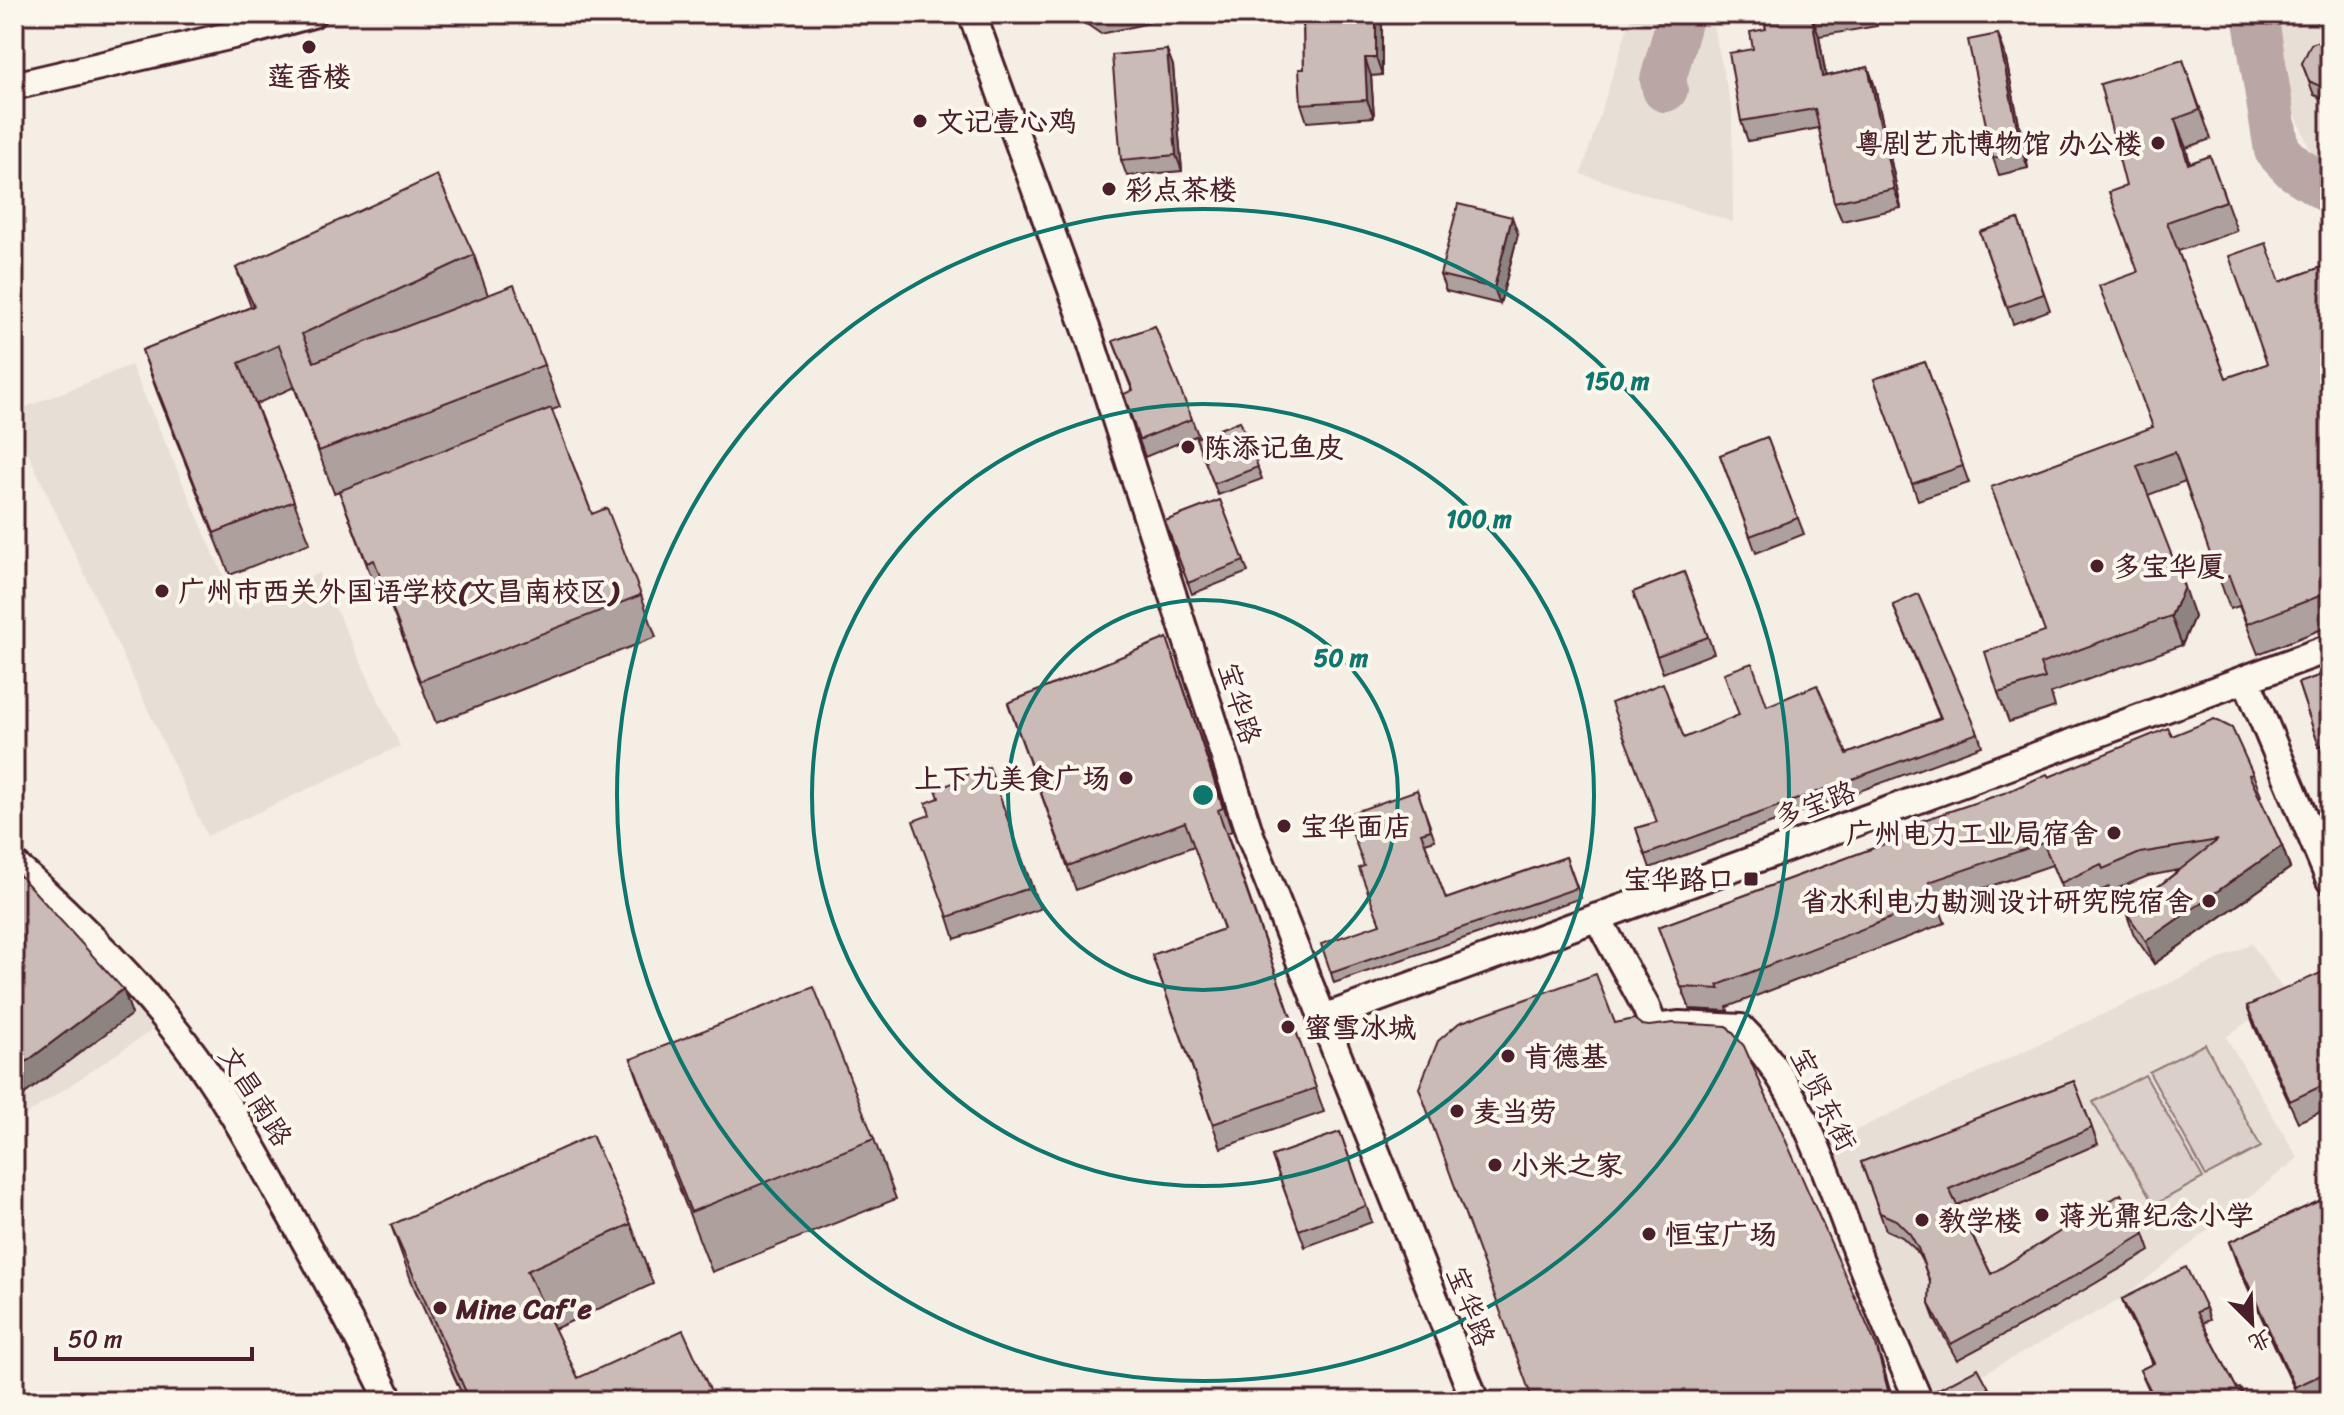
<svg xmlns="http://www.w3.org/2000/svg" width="2344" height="1415" viewBox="0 0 2344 1415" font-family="Sriracha,'LXGW WenKai TC',sans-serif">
  <rect width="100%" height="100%" fill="#f4eee4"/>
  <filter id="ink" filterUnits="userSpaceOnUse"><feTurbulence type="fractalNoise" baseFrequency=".0125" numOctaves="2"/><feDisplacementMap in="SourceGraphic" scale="16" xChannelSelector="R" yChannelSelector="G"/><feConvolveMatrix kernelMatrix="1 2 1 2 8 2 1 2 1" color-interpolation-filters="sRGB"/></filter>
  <g filter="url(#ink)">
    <path fill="#e7dfd6" d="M 1632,14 L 1748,14 L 1713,26 L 1732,109 L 1733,222 L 1581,174 Z
      M 2276,14 L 2330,14 L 2330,166 L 2312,155 L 2284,86 Z
      M 131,365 L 238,609 L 319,573 L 400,746 L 207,836 L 14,423 L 14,412 Z
      M 14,879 L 55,912 L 158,1026 L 14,1123 Z
      M 2252,944 L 2286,994 L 2226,1037 L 2298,1158 L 2123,1298 L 1935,1400 L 1878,1273 L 1831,1142 Z"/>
    <path fill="#dbd0c9" stroke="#92787a" stroke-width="2" d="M 2205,1044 L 2261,1147 L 2206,1176 L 2149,1072 Z
      M 2145,1075 L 2203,1178 L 2154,1205 L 2093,1102 Z"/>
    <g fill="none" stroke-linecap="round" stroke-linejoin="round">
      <path stroke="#baa7a5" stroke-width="46" d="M 2255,14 L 2277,150 L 2294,168 L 2330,191
        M 1665,89 L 1663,80 L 1681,14"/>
      <g stroke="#4a1f2b" stroke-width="32">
        <path id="minor" d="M 972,14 L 1090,339 L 1250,835 L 1475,1401
          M 14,86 L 250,31 L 312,14
          M 2246,679 L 2330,880
          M 14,864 C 73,917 133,976 182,1039 C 220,1088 251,1144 281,1198 C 319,1265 356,1332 390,1401
          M 1597,917 L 1646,1007 L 1654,1028 L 1680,1025 L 1741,1028 C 1799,1085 1825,1168 1853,1243 C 1874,1296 1896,1349 1919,1401
          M 1321,1019 L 2330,648"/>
      </g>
      <use href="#minor" stroke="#fbf7ec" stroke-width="26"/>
    </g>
    <path fill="#aea19d" stroke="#4a1f2b" stroke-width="2" d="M 1072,14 L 1147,14 L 1149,23 L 1101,34 Z
      M 1303,14 L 1382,14 L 1382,75 L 1371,76 L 1374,117 L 1307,122 L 1301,104 L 1304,69 Z
      M 1763,14 L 1874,14 L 1877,26 L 1819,36 L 1826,76 L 1868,67 L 1875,87 L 1901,208 L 1842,221 L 1834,202 L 1819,128 L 1748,141 L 1741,121 L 1753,49 L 1766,29 Z
      M 2330,14 L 2330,32 L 2320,28 L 2315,15 Z
      M 2330,37 L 2330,102 L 2314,95 L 2302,63 Z
      M 1167,50 L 1173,66 L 1182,171 L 1127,176 L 1121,160 Z
      M 2004,50 L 2028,168 L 1999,175 L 1993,158 Z
      M 2183,60 L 2211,139 L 2186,148 L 2190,163 L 2210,156 L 2237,231 L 2178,251 L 2226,378 L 2267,364 L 2280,282 L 2330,264 L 2330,626 L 2258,654 L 2239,606 L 2230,609 L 2185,481 L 2148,495 L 2194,617 L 2182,645 L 2051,693 L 2055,707 L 2009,722 L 1998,693 L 2045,632 L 2152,427 L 2138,272 L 2126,186 Z
      M 2018,219 L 2050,310 L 2013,324 L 1980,232 Z
      M 1518,234 L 1500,304 L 1446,291 L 1440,275 Z
      M 474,255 L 488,295 L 544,365 L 560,407 L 552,410 L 592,514 L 641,595 L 656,637 L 436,723 L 389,602 L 382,605 L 339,491 L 334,493 L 294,387 L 256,404 L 310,543 L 230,575 L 157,392 L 142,350 L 251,307 L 236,268 Z
      M 1155,326 L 1198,435 L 1145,457 L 1139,440 L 1132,390 L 1113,341 Z
      M 1925,362 L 1969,483 L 1918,500 L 1874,379 Z
      M 1240,421 L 1262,479 L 1218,495 L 1196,438 Z
      M 1767,437 L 1804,534 L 1756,553 L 1720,455 Z
      M 1220,500 L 1248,572 L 1192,594 L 1165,521 Z
      M 1684,572 L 1714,653 L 1663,673 L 1633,592 Z
      M 1893,605 L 1978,733 L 1982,746 L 1650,868 L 1636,828 L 1657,822 L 1684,738 L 1767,706 L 1847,754 L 1940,718 Z
      M 1167,638 L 1232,831 L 1227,833 L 1324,1112 L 1221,1148 L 1152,955 L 1224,929 L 1194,846 L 1076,890 L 1008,703 Z
      M 2330,672 L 2330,759 L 2324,761 L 2298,683 Z
      M 2172,736 L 2253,774 L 2261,796 L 2259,797 L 2282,846 L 2290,868 L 2154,964 L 2134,935 L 2126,912 L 2179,870 L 2148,876 L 2111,891 L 2109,887 L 2069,905 L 2052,865 L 1938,904 L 1945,923 L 1727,1007 L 1728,1011 L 1690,1009 L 1658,927 L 1915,833 L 2049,777 Z
      M 989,767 L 1040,909 L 955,939 L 948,917 L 930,815 L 956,782 Z
      M 1417,790 L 1435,840 L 1425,843 L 1446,899 L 1566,857 L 1581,898 L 1334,983 L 1331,973 L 1380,924 L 1364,866 Z
      M 2330,977 L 2330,1108 L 2298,1122 L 2255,1028 L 2247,1006 Z
      M 631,1059 L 874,1139 L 896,1199 L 712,1272 L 652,1119 Z
      M 2074,1081 L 2098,1144 L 1957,1205 L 1991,1274 L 2144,1234 L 2150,1251 L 2052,1309 L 1957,1360 L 1935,1320 L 1929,1304 L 1930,1282 L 1923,1263 L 1916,1250 L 1902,1237 L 1886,1230 L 1861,1162 Z
      M 1340,1132 L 1372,1222 L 1305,1247 L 1272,1156 Z
      M 2330,1196 L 2330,1396 L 2320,1401 L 2300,1401 L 2237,1264 L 2229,1242 Z
      M 631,1224 L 653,1284 L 554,1329 L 578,1378 L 715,1401 L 465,1401 L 413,1285 L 391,1225 Z
      M 2122,1299 L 2206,1308 L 2210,1320 L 2203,1323 L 2237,1389 L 2246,1401 L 2154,1401 L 2140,1370 L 2153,1364 L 2126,1311 Z"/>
    <path fill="#8d837f" stroke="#4a1f2b" stroke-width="2" d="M 1376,14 L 1382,14 L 1382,75 L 1376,58 Z
      M 1812,17 L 1819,36 L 1829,96 L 1822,77 Z
      M 1998,34 L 2004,50 L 2028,168 L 2022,152 Z
      M 1167,50 L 1173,66 L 1182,171 L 1176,155 Z
      M 1365,58 L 1371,76 L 1374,117 L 1367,100 Z
      M 1868,67 L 1875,87 L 1901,208 L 1894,189 Z
      M 2175,119 L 2186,148 L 2198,193 L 2188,164 Z
      M 1512,217 L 1518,234 L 1500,304 L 1494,288 Z
      M 2184,587 L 2194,617 L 2182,645 L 2171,616 Z
      M 2282,846 L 2290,868 L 2154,964 L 2146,941 Z
      M 123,989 L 132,1014 L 14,1102 L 14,1071 Z
      M 1876,1345 L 1882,1362 L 1893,1401 L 1891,1401 Z"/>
    <path fill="#cabbb6" stroke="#4a1f2b" stroke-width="2" d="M 1303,14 L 1376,14 L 1376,58 L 1365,58 L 1367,100 L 1301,104 L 1299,69 L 1304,69 Z
      M 1763,14 L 1828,14 L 1812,17 L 1822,77 L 1868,67 L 1894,189 L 1834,202 L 1815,109 L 1741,121 L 1729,53 L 1753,49 L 1750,32 L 1766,29 Z
      M 2316,14 L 2330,14 L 2330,21 L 2315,15 Z
      M 1998,34 L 2022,152 L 1993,158 L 1968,40 Z
      M 2330,37 L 2330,89 L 2328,90 L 2309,81 L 2302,63 L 2311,44 Z
      M 1167,50 L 1176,155 L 1121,160 L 1112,55 Z
      M 2183,60 L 2200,110 L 2175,119 L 2188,164 L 2210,156 L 2226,201 L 2167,222 L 2226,378 L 2267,364 L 2229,256 L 2266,243 L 2280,282 L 2330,264 L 2330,396 L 2328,397 L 2330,402 L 2330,592 L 2247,624 L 2229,576 L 2219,580 L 2175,452 L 2137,466 L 2184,587 L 2171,616 L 2040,664 L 2045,678 L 1998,693 L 1985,652 L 2045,632 L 1991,487 L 2153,427 L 2099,286 L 2138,272 L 2109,192 L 2126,186 L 2100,84 Z
      M 437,175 L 474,255 L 302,334 L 314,362 L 514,285 L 544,365 L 319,451 L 279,345 L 239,363 L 294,501 L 214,533 L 142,350 L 254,306 L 236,268 Z
      M 1458,204 L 1512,217 L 1494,288 L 1440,275 Z
      M 2018,219 L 2044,294 L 2007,307 L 1980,232 Z
      M 1155,326 L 1192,419 L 1139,440 L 1124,394 L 1133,390 L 1113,341 Z
      M 1925,362 L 1963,466 L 1912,484 L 1874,379 Z
      M 551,408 L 592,514 L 607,508 L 641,595 L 420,681 L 374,560 L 367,563 L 339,491 Z
      M 1240,421 L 1258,467 L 1214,484 L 1196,438 Z
      M 1767,437 L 1798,518 L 1750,536 L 1720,455 Z
      M 1220,500 L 1244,561 L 1188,583 L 1165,521 Z
      M 1684,572 L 1708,637 L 1657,656 L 1633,592 Z
      M 1918,594 L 1978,733 L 1645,855 L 1636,828 L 1657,822 L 1611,703 L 1663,683 L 1684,738 L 1739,715 L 1724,673 L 1752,663 L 1767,706 L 1817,685 L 1847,754 L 1941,718 L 1893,605 Z
      M 1167,638 L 1223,808 L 1218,810 L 1316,1088 L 1213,1124 L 1152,955 L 1224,929 L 1185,822 L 1068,866 L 1008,703 Z
      M 2330,672 L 2330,742 L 2319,746 L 2298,683 Z
      M 2214,719 L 2232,728 L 2253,774 L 2249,775 L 2282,846 L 2146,941 L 2126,912 L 2218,840 L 2140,853 L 2103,869 L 2101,864 L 2061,883 L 2043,843 L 1929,882 L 1937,900 L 1718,985 L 1720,989 L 1681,987 L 1658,927 L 1915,833 L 1912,824 L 2007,792 L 2047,774 L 2049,777 L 2168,728 L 2172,736 Z
      M 989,767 L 1032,887 L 948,917 L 913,821 L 930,815 L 926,803 L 939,798 L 936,789 L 956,782 L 955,779 Z
      M 1417,790 L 1431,830 L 1421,833 L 1446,899 L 1566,857 L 1577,888 L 1331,973 L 1321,944 L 1380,924 L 1359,868 L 1364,866 L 1346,815 Z
      M 14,869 L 123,989 L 14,1071 Z
      M 2327,970 L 2330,977 L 2330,1082 L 2290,1101 L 2247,1006 Z
      M 1596,974 L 1615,1023 L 1634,1019 L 1642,1025 L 1649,1026 L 1674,1023 L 1727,1026 L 1744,1046 L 1876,1345 L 1891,1401 L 1533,1401 L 1419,1088 L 1438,1041 L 1459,1023 Z
      M 814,987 L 874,1139 L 691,1212 L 631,1059 Z
      M 2074,1081 L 2092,1128 L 1949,1189 L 1991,1274 L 2121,1194 L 2144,1234 L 2046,1293 L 1951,1344 L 1929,1304 L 1930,1282 L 1918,1248 L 1910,1234 L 1896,1220 L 1880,1213 L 1861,1162 Z
      M 1340,1132 L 1366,1206 L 1299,1230 L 1272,1156 Z
      M 592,1135 L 631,1224 L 527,1271 L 578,1378 L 683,1330 L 715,1401 L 470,1401 L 391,1225 Z
      M 2330,1196 L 2330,1371 L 2295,1387 L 2229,1242 Z
      M 2186,1267 L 2206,1308 L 2197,1312 L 2237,1389 L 2240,1388 L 2246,1401 L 2156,1401 L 2140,1370 L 2154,1363 L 2122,1299 Z
      M 1978,1368 L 1996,1401 L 1937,1401 L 1933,1392 Z"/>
  </g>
  <g fill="none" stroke="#0f766e" stroke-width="4">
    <circle cx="1203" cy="795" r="195"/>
    <circle cx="1203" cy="795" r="391"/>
    <circle cx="1203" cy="795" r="586"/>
  </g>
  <g fill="#4a1f2b" stroke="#fbf7ec" stroke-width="3">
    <circle cx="309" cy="47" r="8"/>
    <circle cx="920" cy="121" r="8"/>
    <circle cx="2158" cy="143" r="8"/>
    <circle cx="1109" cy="189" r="8"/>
    <circle cx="1188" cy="447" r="8"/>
    <circle cx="2097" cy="566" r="8"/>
    <circle cx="162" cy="591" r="8"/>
    <circle cx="1126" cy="778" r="8"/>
    <circle cx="1284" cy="826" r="8"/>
    <circle cx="2114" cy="833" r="8"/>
    <rect x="1743" y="871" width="16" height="16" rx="4"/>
    <circle cx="2209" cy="901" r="8"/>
    <circle cx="1288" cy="1027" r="8"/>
    <circle cx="1508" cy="1056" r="8"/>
    <circle cx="1457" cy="1111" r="8"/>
    <circle cx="1495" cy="1165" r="8"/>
    <circle cx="2042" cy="1215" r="8"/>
    <circle cx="1922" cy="1220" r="8"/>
    <circle cx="1649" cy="1234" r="8"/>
    <circle cx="440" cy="1308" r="8"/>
  </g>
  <g text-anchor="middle" stroke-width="8" stroke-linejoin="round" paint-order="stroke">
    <g font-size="28" font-weight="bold" fill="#4a1f2b" stroke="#fbf7ec" text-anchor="start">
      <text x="309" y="86" text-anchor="middle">莲香楼</text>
      <text x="936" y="131">文记壹心鸡</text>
      <text x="2142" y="153" text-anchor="end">粤剧艺术博物馆 办公楼</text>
      <text x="1125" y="199">彩点茶楼</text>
      <text x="1204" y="457">陈添记鱼皮</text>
      <text x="2113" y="576">多宝华厦</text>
      <text x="178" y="601">广州市西关外国语学校(文昌南校区)</text>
      <text x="1110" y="788" text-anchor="end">上下九美食广场</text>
      <text x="1300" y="836">宝华面店</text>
      <text x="2098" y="843" text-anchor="end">广州电力工业局宿舍</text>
      <text x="1735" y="889" text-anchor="end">宝华路口</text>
      <text x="2193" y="911" text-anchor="end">省水利电力勘测设计研究院宿舍</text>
      <text x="1304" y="1037">蜜雪冰城</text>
      <text x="1524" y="1066">肯德基</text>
      <text x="1473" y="1121">麦当劳</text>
      <text x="1511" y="1175">小米之家</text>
      <text x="2058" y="1225">蒋光鼐纪念小学</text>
      <text x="1938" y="1230">教学楼</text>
      <text x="1665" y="1244">恒宝广场</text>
      <text x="456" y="1318">Mine Caf'e</text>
    </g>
    <g font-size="28" fill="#4a1f2b" stroke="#fbf7ec">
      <text transform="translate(1240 703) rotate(73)" y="10">宝华路</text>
      <text transform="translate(1815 804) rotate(-20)" y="10">多宝路</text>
      <text transform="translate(256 1096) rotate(58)" y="10">文昌南路</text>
      <text transform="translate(1824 1099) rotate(63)" y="10">宝贤东街</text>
      <text transform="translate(1471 1306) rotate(68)" y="10">宝华路</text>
    </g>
  </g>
  <circle cx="1203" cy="795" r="12" fill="#0f766e" stroke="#fbf7ec" stroke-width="4"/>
  <g font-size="24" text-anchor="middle" font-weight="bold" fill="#0f766e" stroke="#fbf7ec" stroke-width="8" stroke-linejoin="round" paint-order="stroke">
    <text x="1617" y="389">150 m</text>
    <text x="1479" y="527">100 m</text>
    <text x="1341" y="666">50 m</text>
  </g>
  <rect width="2344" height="1415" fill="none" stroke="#fbf7ec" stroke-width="48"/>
  <rect x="24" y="24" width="2296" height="1367" fill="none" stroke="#4a1f2b" stroke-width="3" filter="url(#ink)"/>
  <g transform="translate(2252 1323) rotate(156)" stroke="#fbf7ec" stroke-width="6" paint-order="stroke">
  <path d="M0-6L14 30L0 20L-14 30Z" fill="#4a1f2b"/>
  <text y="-12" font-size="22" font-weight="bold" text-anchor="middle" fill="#4a1f2b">北</text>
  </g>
  <path d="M56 1347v12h196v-12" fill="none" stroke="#4a1f2b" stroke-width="4"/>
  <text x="68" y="1347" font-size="24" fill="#4a1f2b" stroke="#fbf7ec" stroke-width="6" paint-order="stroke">50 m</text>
</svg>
